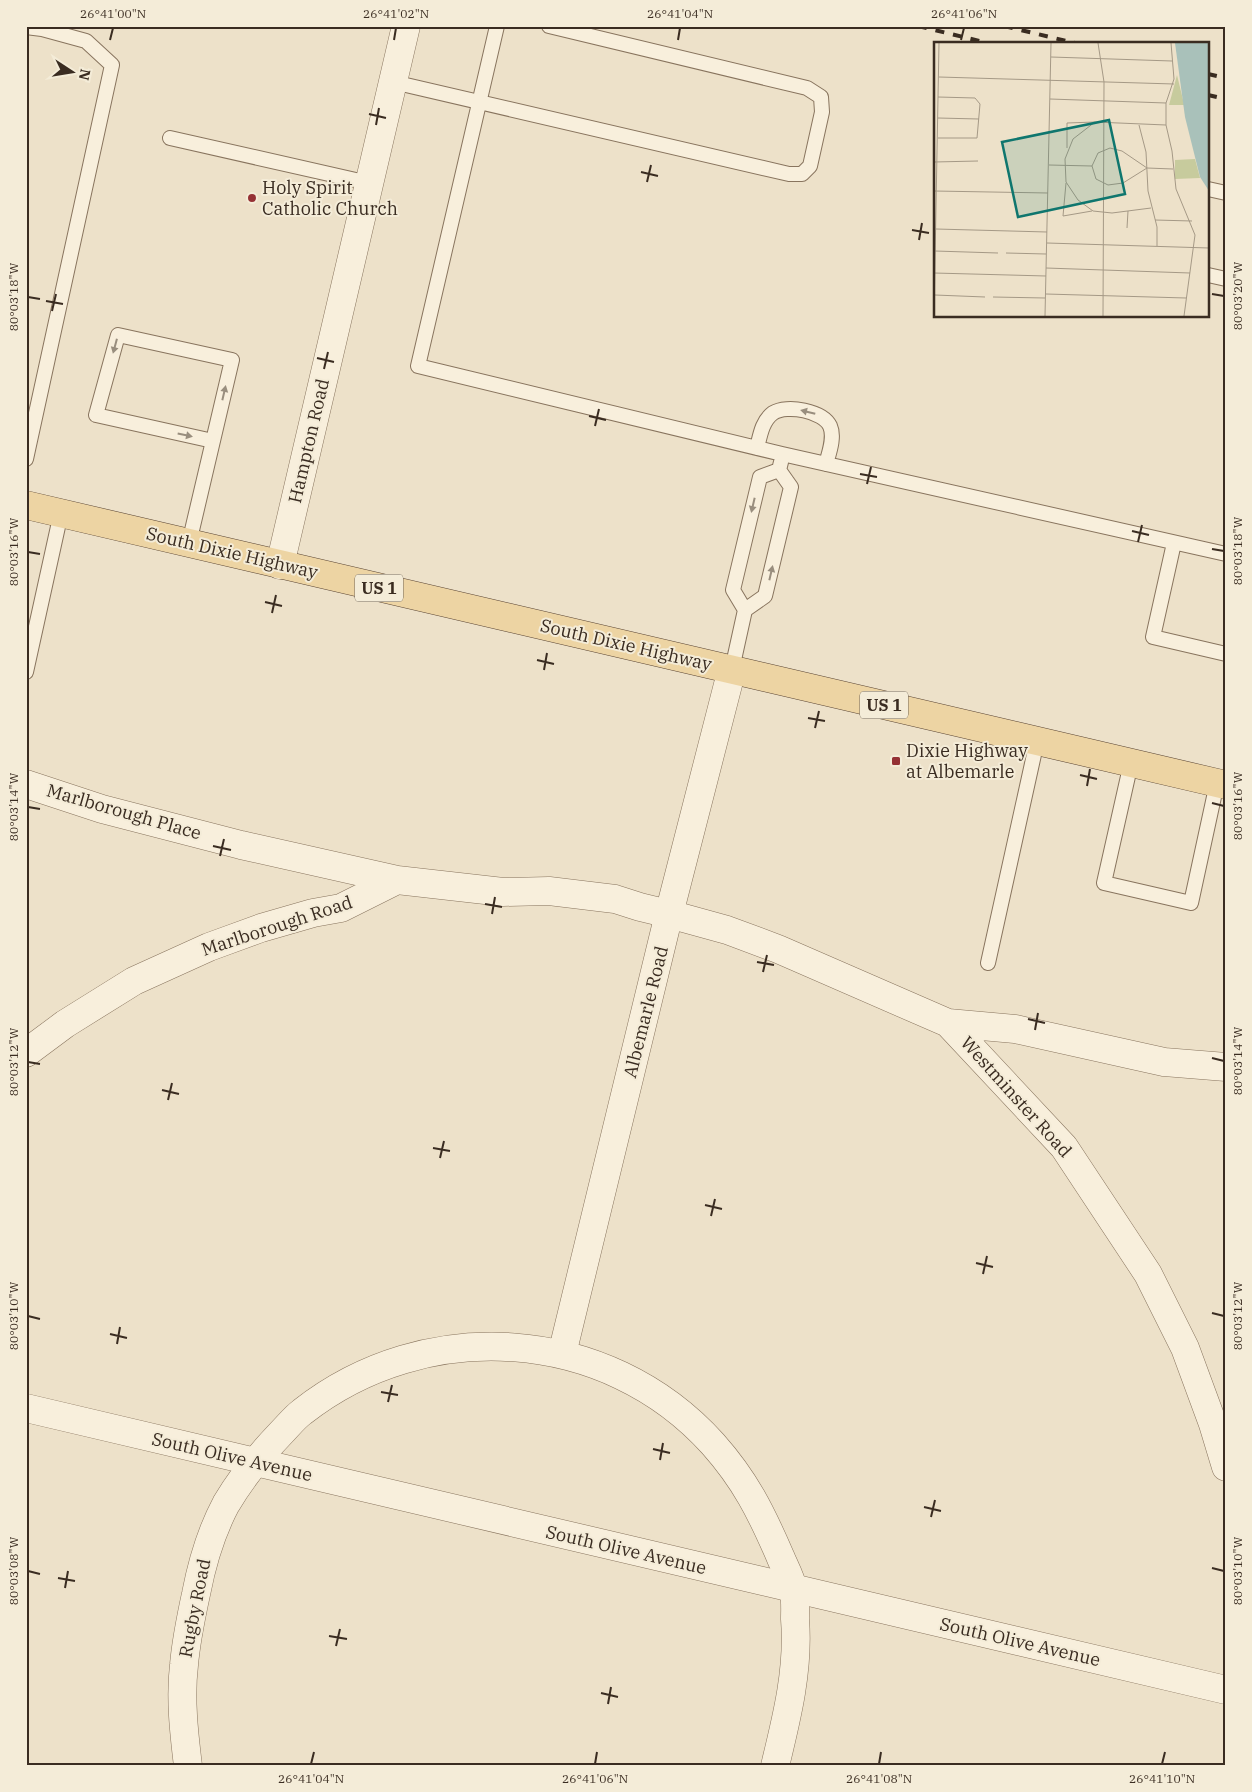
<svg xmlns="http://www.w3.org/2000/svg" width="1252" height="1792" viewBox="0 0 1252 1792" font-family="'IBM Plex Serif',serif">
  <rect width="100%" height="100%" fill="#ede1c9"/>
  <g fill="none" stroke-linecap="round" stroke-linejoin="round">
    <g stroke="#88745e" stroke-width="16">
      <path id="service" d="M 497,26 L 418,366 L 782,454 L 1226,554
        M 26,27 L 42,29 L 86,41 L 112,65 L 26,459
        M 393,82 L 789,174 L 802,174 L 810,166 L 822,112 L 821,97 L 807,88 L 549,26
        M 170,138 L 369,183
        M 1208,189 L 1226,193
        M 1208,275 L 1226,279
        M 757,448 C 760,436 762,421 773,413 C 787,404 823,411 830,426 C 835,437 829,453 826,464
        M 189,543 L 232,360 L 118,335 L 96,415 L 213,441
        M 1174,543 L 1153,637 L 1226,654
        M 745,610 L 765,596 L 791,487 L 779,470 L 781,462
        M 732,669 L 745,610 L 733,590 L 760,477 L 779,470
        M 26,672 L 61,513
        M 1131,763 L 1104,883 L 1191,903 L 1217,783
        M 988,963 L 1037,741"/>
    </g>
    <g stroke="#88745e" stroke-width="29">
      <path id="minor" d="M 280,565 L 406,26
        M 26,784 L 102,809 L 241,845 L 397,880
        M 948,1023 L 1015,1029 L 1164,1062 L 1226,1067
        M 26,1053 L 65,1024 L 134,981 L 209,947 L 261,928 L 313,913 L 341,908 L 397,880 L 503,892 L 549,891 L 615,899 L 640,907 L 669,914 L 727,930 L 778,949 L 948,1023 L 1064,1147 L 1148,1274 L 1185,1348 L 1213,1424 L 1226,1467
        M 562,1354 L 669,914 L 732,669
        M 188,1766 C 184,1733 180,1698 184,1665 C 186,1641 191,1617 196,1594 C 202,1563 211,1532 226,1504 C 242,1477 259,1456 281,1433 C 288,1426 294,1418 302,1412 C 425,1315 607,1326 713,1444 C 745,1480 761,1512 780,1556 C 784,1566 791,1578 793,1589 C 796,1598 795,1609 795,1619 C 799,1669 787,1717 775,1766"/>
    </g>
    <g stroke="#88745e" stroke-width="29">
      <path id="tertiary" d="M 26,1408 L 1226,1690"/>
    </g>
    <g stroke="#574232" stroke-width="29">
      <path id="primary" d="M 26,505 L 1226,785"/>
    </g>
    <use href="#service" stroke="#f8efdc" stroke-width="14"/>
    <use href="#minor" stroke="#f8efdc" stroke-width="28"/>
    <use href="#tertiary" stroke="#f8efdc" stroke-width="28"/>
    <use href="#primary" stroke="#edd4a3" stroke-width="28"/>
    <path stroke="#3a2c21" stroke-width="4" stroke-dasharray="9 9" stroke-linecap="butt" d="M 918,26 L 992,44
      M 1004,26 L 1079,44
      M 1208,74 L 1226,78
      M 1208,95 L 1226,99"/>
  </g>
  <defs><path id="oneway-solid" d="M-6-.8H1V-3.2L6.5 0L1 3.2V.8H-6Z" transform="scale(1.25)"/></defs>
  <g fill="#998e7e">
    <use href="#oneway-solid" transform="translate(115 346) rotate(105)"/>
    <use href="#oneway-solid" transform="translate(224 393) rotate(-77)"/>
    <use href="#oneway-solid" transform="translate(808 412) rotate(-166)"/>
    <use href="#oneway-solid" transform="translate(185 435) rotate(12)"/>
    <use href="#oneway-solid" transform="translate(753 505) rotate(103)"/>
    <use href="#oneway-solid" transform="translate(771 573) rotate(-77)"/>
  </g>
  <path fill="none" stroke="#3a2c21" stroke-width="2" d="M 110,40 L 113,28M 394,40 L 396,28M 678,40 L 680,28M 961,40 L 964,28M 369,114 L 386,118M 376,125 L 379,108M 641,172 L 658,176M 647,182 L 651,165M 912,230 L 929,233M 919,240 L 922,223M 1212,294 L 1224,296M 28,297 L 40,299M 46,301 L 63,304M 52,311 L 56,294M 317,358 L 334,362M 324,369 L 328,352M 589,416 L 606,420M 595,426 L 599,409M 860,474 L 877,477M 867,484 L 871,467M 1132,531 L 1149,535M 1138,542 L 1142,525M 1212,549 L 1224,551M 28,552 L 40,554M 265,602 L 282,606M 272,613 L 276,595M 537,660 L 554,664M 544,670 L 547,653M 808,718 L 825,721M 815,728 L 819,711M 1080,775 L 1097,779M 1087,786 L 1090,769M 1212,803 L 1224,806M 28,807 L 40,809M 213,846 L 231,850M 220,856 L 224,839M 485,904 L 502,907M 492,914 L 495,897M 757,962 L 774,965M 763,972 L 767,955M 1028,1019 L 1045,1023M 1035,1030 L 1038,1013M 1212,1058 L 1224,1061M 28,1062 L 40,1064M 162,1090 L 179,1094M 168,1100 L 172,1083M 433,1148 L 450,1151M 440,1158 L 444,1141M 705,1205 L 722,1209M 711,1216 L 715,1199M 976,1263 L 993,1267M 983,1274 L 987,1256M 1212,1313 L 1224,1316M 28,1316 L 40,1319M 110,1334 L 127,1338M 117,1344 L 120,1327M 381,1392 L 398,1395M 388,1402 L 392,1385M 653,1449 L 670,1453M 660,1460 L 663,1443M 924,1507 L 941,1511M 931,1517 L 935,1500M 1212,1568 L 1224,1571M 28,1571 L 40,1574M 58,1578 L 75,1581M 65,1588 L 68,1571M 329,1636 L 347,1639M 336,1646 L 340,1629M 601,1693 L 618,1697M 608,1704 L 611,1687M 311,1764 L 314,1752M 595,1764 L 597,1752M 879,1764 L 881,1752M 1162,1764 L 1165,1752"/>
  <g fill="#953134" stroke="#f4ecd8" stroke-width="2">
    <circle cx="252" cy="198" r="5"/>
    <rect x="891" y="756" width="10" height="10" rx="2.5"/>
  </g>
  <g text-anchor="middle" stroke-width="4" stroke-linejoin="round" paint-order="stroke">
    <g fill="#f4ecd8" stroke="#726658" stroke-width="1">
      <rect x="355" y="574.5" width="48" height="27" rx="4"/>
      <rect x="860" y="691.5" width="48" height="27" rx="4"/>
    </g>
    <g font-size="16" font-weight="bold" fill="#3a2c21">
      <text x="379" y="594">US 1</text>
      <text x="884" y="711">US 1</text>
    </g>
    <g font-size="18" fill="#3a2c21" stroke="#f4ecd8" text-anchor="start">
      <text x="262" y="194">Holy Spirit<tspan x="262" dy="21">Catholic Church</tspan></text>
      <text x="906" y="757">Dixie Highway<tspan x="906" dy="21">at Albemarle</tspan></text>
    </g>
    <g font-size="18" fill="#3a2c21" stroke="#f4ecd8">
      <text transform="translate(309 441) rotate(-77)" y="6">Hampton Road</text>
      <text transform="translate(232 553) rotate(13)" y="6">South Dixie Highway</text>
      <text transform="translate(626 645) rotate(13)" y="6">South Dixie Highway</text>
      <text transform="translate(124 812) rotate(16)" y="6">Marlborough Place</text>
      <text transform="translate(277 926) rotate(-18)" y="6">Marlborough Road</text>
      <text transform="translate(646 1012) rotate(-76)" y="6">Albemarle Road</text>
      <text transform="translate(1016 1097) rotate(48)" y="6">Westminster Road</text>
      <text transform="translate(232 1457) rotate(13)" y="6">South Olive Avenue</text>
      <text transform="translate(626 1550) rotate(13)" y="6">South Olive Avenue</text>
      <text transform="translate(195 1608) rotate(-79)" y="6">Rugby Road</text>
      <text transform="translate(1020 1642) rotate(13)" y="6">South Olive Avenue</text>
    </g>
  </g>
  <g transform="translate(934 42)">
    <rect width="275" height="275" fill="#ede1c9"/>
    <path d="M 243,33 L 250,62 L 250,63 L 235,63 ZM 261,117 L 266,136 L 241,137 L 241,118 Z" fill="#c7cb9d"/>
    <path d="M 241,1 L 275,1 L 275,149 L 266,135 L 251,75 Z" fill="#a9c1ba"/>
    <path fill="none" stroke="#a59986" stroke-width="1" d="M 164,1 L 170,40 L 169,274M 237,1 L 240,37 L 232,61 L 232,83 L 238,109 L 242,147 L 261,193 L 250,274M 117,15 L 238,19M 5,35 L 240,42M 116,57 L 232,61M 4,76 L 45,77M 205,83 L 212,110 L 214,149 L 223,185 L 223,204M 4,96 L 43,96 L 46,62 L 41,56 L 4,55M 133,106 L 133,81 L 161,80M 0,120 L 44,119M 115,123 L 158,124M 213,126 L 189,141 L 174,143 L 162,137 L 158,124 L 164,111 L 176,106 L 188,109 L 213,126 L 239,127M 132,141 L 129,174 L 158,169M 0,149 L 114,151M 217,166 L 178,171 L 159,169 L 144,158 L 132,140 L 131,117 L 139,97 L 161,80 L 232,83M 221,178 L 258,179M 193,186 L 194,169M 2,187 L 113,190M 113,201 L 275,206M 1,209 L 64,211M 72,211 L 112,212M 112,226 L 256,231M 0,231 L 112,234M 112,252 L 252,256M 1,253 L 51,255M 59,255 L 111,256M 0,274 L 5,1M 111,274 L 117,1"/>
    <path fill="#0f766e" fill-opacity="0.15" stroke="#0f766e" stroke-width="2.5" d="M 175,78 L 191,152 L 84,175 L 68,100 Z"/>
    <rect width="275" height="275" fill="none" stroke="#3a2c21" stroke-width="2.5"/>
  </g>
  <rect width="1252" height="1792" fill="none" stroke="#f4ecd8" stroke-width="55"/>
  <g transform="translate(72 72) rotate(102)" stroke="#f4ecd8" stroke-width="4" paint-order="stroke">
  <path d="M0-4L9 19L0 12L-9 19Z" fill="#3a2c21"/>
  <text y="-8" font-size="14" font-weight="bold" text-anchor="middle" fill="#3a2c21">N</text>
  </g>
  <rect x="28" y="28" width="1196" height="1736" fill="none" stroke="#3a2c21" stroke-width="2"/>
  <g font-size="12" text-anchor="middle" fill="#3a2c21">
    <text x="113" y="18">26°41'00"N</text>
    <text x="396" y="18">26°41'02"N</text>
    <text x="680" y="18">26°41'04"N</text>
    <text x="964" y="18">26°41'06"N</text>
    <text transform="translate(1238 296) rotate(-90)" y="4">80°03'20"W</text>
    <text transform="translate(14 297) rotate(-90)" y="4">80°03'18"W</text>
    <text transform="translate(1238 551) rotate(-90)" y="4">80°03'18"W</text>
    <text transform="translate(14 552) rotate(-90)" y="4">80°03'16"W</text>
    <text transform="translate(1238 806) rotate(-90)" y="4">80°03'16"W</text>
    <text transform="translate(14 807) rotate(-90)" y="4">80°03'14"W</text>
    <text transform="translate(1238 1061) rotate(-90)" y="4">80°03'14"W</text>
    <text transform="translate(14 1062) rotate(-90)" y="4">80°03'12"W</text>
    <text transform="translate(1238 1316) rotate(-90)" y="4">80°03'12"W</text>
    <text transform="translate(14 1316) rotate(-90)" y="4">80°03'10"W</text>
    <text transform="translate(1238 1571) rotate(-90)" y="4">80°03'10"W</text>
    <text transform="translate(14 1571) rotate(-90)" y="4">80°03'08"W</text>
    <text x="311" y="1783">26°41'04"N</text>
    <text x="595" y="1783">26°41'06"N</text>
    <text x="879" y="1783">26°41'08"N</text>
    <text x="1162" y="1783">26°41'10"N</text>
  </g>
</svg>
